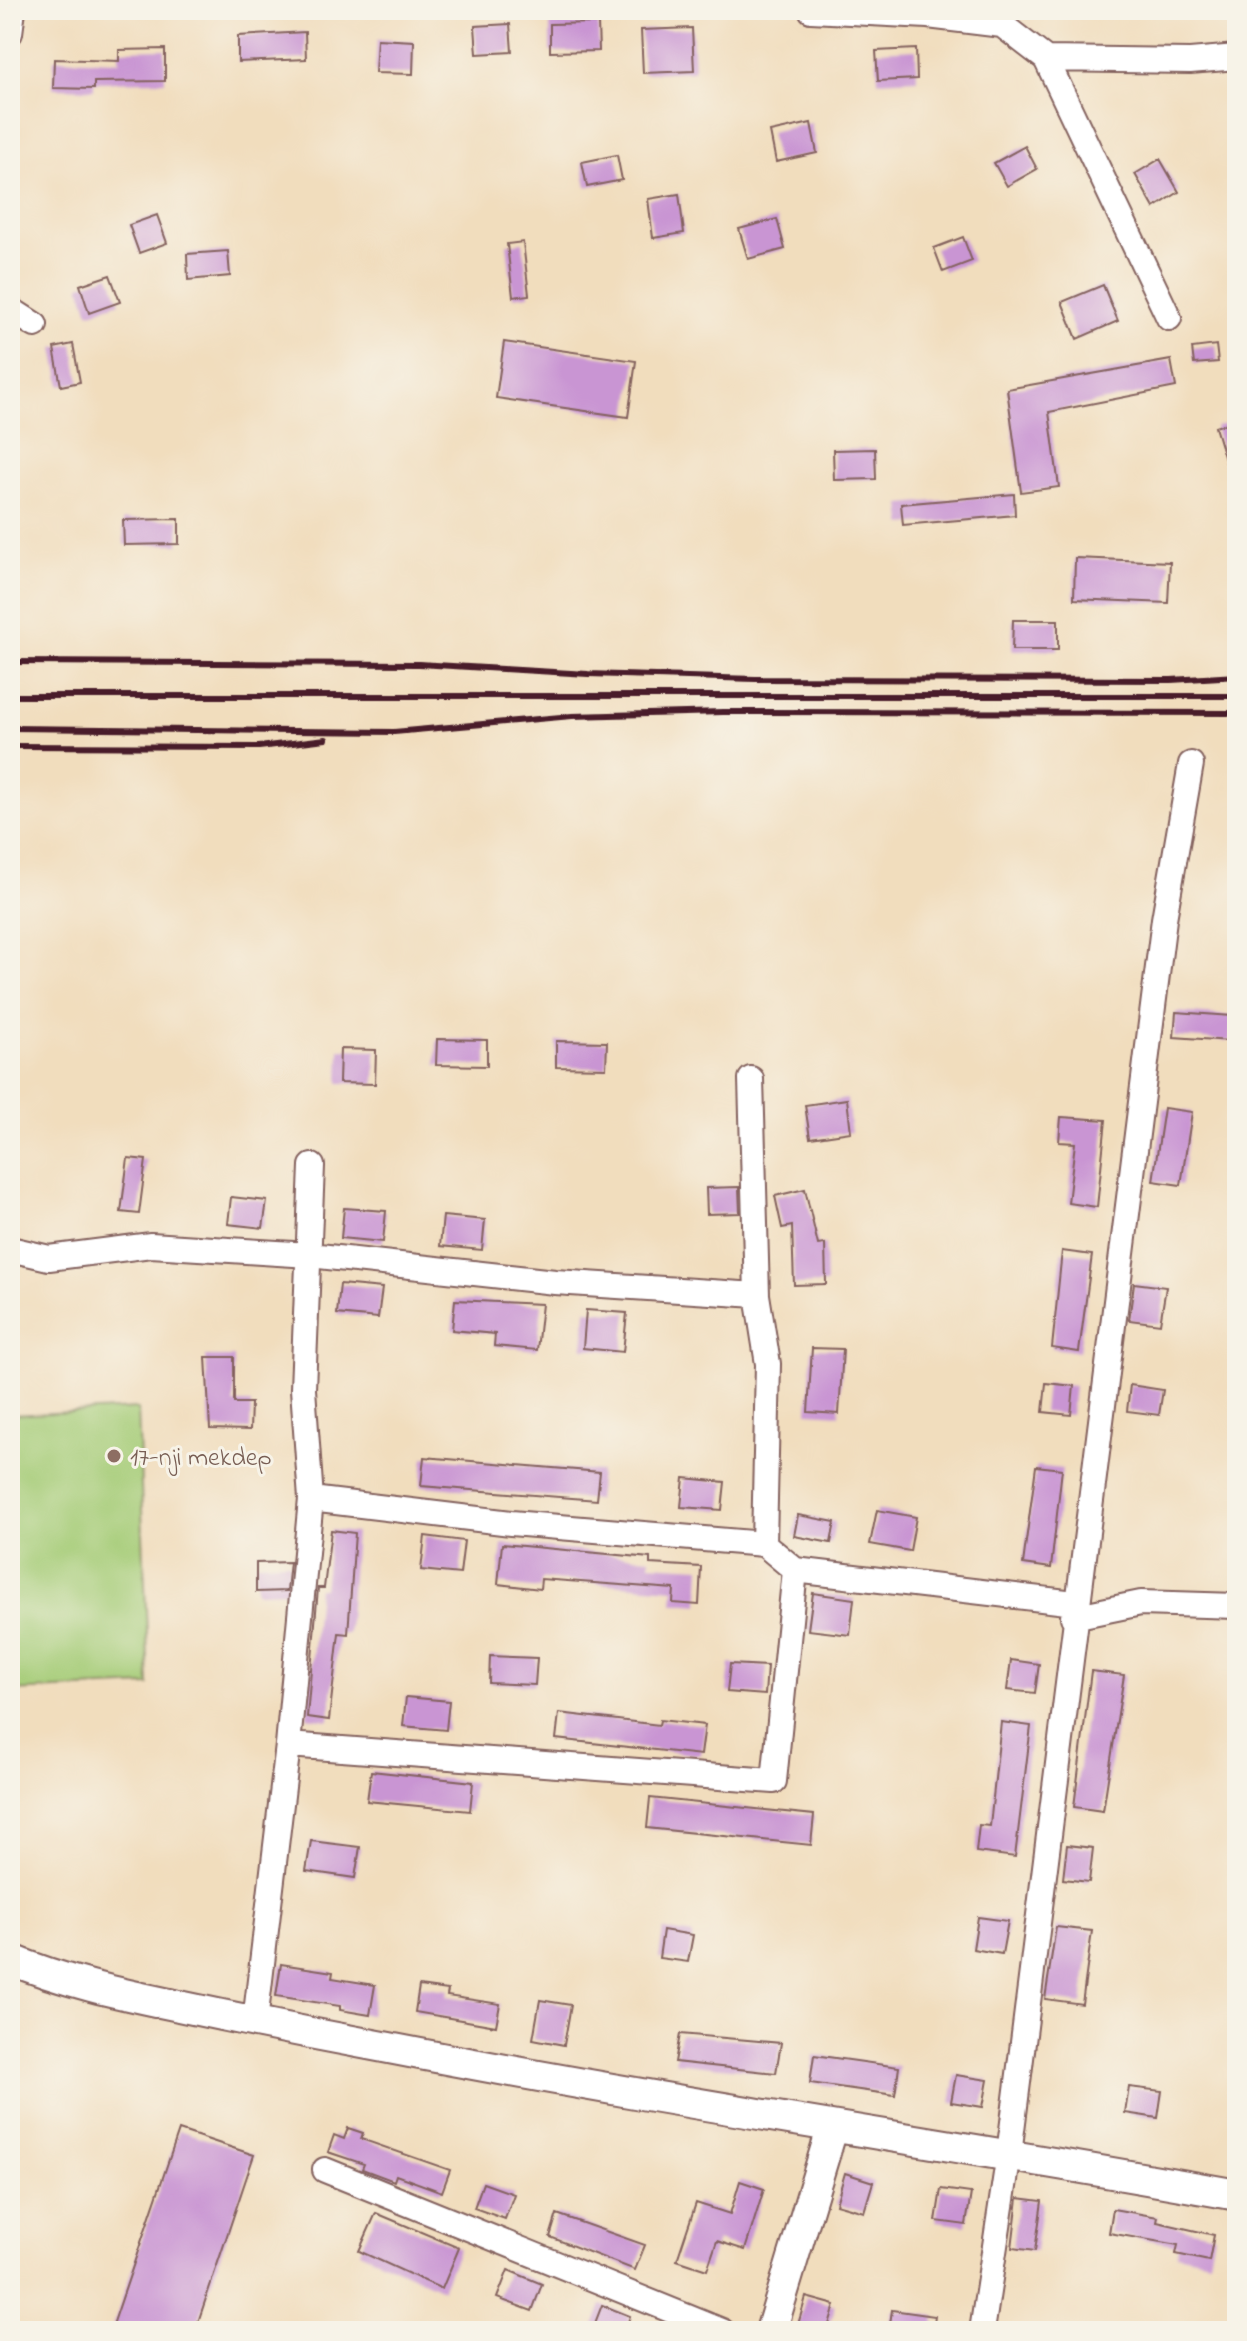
<svg xmlns="http://www.w3.org/2000/svg" width="1247" height="2341" viewBox="0 0 1247 2341" font-family="'Indie Flower',sans-serif">
  <rect width="100%" height="100%" fill="#f7f3e8"/>
  <filter id="ink" filterUnits="userSpaceOnUse"><feTurbulence type="fractalNoise" baseFrequency=".0125" numOctaves="2"/><feDisplacementMap in="SourceGraphic" scale="16" xChannelSelector="R" yChannelSelector="G"/><feConvolveMatrix kernelMatrix="1 2 1 2 8 2 1 2 1" color-interpolation-filters="sRGB"/></filter>
  <filter id="wash" filterUnits="userSpaceOnUse"><feTurbulence type="fractalNoise" baseFrequency=".006" numOctaves="4" result="noise"/><feDisplacementMap in="SourceGraphic" scale="32" xChannelSelector="R" yChannelSelector="G"/><feGaussianBlur stdDeviation="1.8" result="paint"/><feColorMatrix in="noise" values="0 0 0 0 0 0 0 0 0 0 0 0 0 0 0 0 0 1.4 0 .05"/><feComposite in="paint" operator="in"/></filter>
  <g filter="url(#wash)">
    <rect width="100%" height="100%" fill="#f1ddbd"/>
    <path fill="#a5cc77" stroke="#787651" stroke-width="2" d="M 138,1409 L 149,1685 L 10,1691 L 10,1415 Z"/>
    <g id="blocks">
      <path fill="#c995d3" d="M 598,23 L 599,51 L 550,52 L 550,24 Z
        M 510,24 L 512,52 L 477,54 L 475,26 Z
        M 692,28 L 694,71 L 643,73 L 641,30 Z
        M 305,32 L 306,59 L 238,62 L 238,36 Z
        M 377,39 L 414,41 L 413,74 L 375,73 Z
        M 165,49 L 165,81 L 94,82 L 94,89 L 53,88 L 54,59 L 119,61 L 119,50 Z
        M 916,49 L 917,79 L 878,81 L 876,51 Z
        M 811,123 L 817,153 L 776,162 L 770,132 Z
        M 1025,146 L 1037,169 L 1007,186 L 994,163 Z
        M 617,155 L 622,180 L 587,187 L 582,162 Z
        M 1160,159 L 1179,192 L 1154,208 L 1135,174 Z
        M 679,194 L 684,233 L 653,238 L 648,199 Z
        M 157,215 L 167,243 L 139,253 L 129,225 Z
        M 777,219 L 785,249 L 748,259 L 739,229 Z
        M 963,237 L 972,261 L 943,272 L 934,248 Z
        M 523,242 L 529,295 L 513,297 L 507,244 Z
        M 228,251 L 230,276 L 188,280 L 187,254 Z
        M 110,275 L 120,302 L 89,313 L 80,285 Z
        M 1103,285 L 1118,321 L 1077,339 L 1062,302 Z
        M 504,342 L 636,361 L 628,417 L 496,398 Z
        M 73,344 L 80,382 L 61,386 L 54,348 Z
        M 1216,345 L 1218,362 L 1194,364 L 1192,348 Z
        M 1171,360 L 1176,387 L 1049,412 L 1059,487 L 1021,492 L 1007,389 Z
        M 1237,420 L 1237,485 L 1233,486 L 1215,427 Z
        M 875,449 L 876,479 L 834,480 L 833,450 Z
        M 1014,494 L 1015,515 L 903,525 L 901,504 Z
        M 179,519 L 179,544 L 124,545 L 123,520 Z
        M 1075,558 L 1170,562 L 1168,603 L 1074,599 Z
        M 1013,620 L 1058,620 L 1058,650 L 1012,650 Z
        M 1176,1012 L 1232,1016 L 1230,1041 L 1174,1037 Z
        M 437,1039 L 487,1040 L 487,1066 L 436,1065 Z
        M 556,1041 L 607,1042 L 606,1068 L 556,1067 Z
        M 340,1049 L 376,1050 L 375,1084 L 339,1083 Z
        M 847,1099 L 851,1132 L 810,1138 L 805,1105 Z
        M 1164,1108 L 1192,1112 L 1181,1185 L 1153,1181 Z
        M 1061,1117 L 1106,1120 L 1097,1207 L 1068,1203 L 1075,1143 L 1059,1142 Z
        M 128,1158 L 146,1160 L 139,1214 L 121,1212 Z
        M 739,1187 L 740,1213 L 707,1214 L 706,1188 Z
        M 805,1189 L 818,1245 L 825,1244 L 826,1284 L 794,1285 L 792,1226 L 782,1228 L 775,1196 Z
        M 231,1197 L 267,1201 L 263,1228 L 228,1224 Z
        M 344,1208 L 386,1211 L 383,1242 L 341,1238 Z
        M 443,1216 L 485,1220 L 482,1250 L 440,1246 Z
        M 1062,1251 L 1092,1255 L 1079,1352 L 1052,1348 Z
        M 1134,1283 L 1166,1287 L 1160,1324 L 1129,1320 Z
        M 340,1284 L 382,1288 L 378,1318 L 337,1314 Z
        M 455,1300 L 542,1304 L 537,1350 L 494,1346 L 495,1334 L 452,1330 Z
        M 586,1310 L 627,1313 L 623,1352 L 583,1348 Z
        M 812,1348 L 843,1349 L 839,1414 L 808,1412 Z
        M 206,1357 L 234,1357 L 234,1403 L 251,1403 L 250,1430 L 210,1429 Z
        M 1046,1383 L 1074,1386 L 1071,1415 L 1043,1412 Z
        M 1130,1385 L 1163,1390 L 1159,1415 L 1127,1411 Z
        M 424,1457 L 600,1472 L 597,1500 L 421,1486 Z
        M 1036,1466 L 1062,1469 L 1051,1568 L 1023,1564 Z
        M 684,1478 L 725,1482 L 722,1510 L 681,1507 Z
        M 877,1510 L 916,1517 L 910,1551 L 870,1544 Z
        M 798,1515 L 835,1522 L 831,1543 L 794,1536 Z
        M 331,1530 L 355,1533 L 348,1634 L 339,1633 L 329,1720 L 307,1717 L 318,1588 L 324,1588 Z
        M 425,1536 L 464,1541 L 460,1574 L 421,1570 Z
        M 502,1544 L 650,1558 L 650,1564 L 701,1567 L 699,1605 L 673,1603 L 674,1589 L 541,1579 L 540,1589 L 498,1584 Z
        M 290,1562 L 287,1591 L 256,1592 L 256,1563 Z
        M 813,1593 L 854,1599 L 850,1635 L 808,1630 Z
        M 490,1656 L 537,1658 L 535,1685 L 489,1683 Z
        M 1011,1660 L 1039,1664 L 1035,1693 L 1007,1690 Z
        M 730,1664 L 767,1666 L 765,1695 L 727,1692 Z
        M 1091,1671 L 1124,1675 L 1103,1811 L 1074,1807 Z
        M 406,1697 L 449,1701 L 446,1730 L 403,1726 Z
        M 559,1713 L 659,1725 L 660,1720 L 705,1725 L 701,1755 L 556,1739 Z
        M 1001,1722 L 1031,1726 L 1015,1857 L 976,1852 L 979,1825 L 990,1826 Z
        M 371,1771 L 473,1782 L 470,1811 L 367,1801 Z
        M 650,1798 L 814,1815 L 811,1845 L 647,1828 Z
        M 311,1841 L 360,1847 L 355,1878 L 306,1871 Z
        M 1067,1845 L 1093,1848 L 1089,1882 L 1063,1879 Z
        M 978,1917 L 1008,1921 L 1002,1954 L 973,1949 Z
        M 1056,1927 L 1092,1931 L 1082,2004 L 1045,1999 Z
        M 663,1930 L 693,1935 L 688,1962 L 659,1958 Z
        M 281,1964 L 333,1972 L 332,1978 L 375,1985 L 370,2015 L 340,2010 L 340,2006 L 276,1996 Z
        M 419,1986 L 448,1990 L 447,1996 L 500,2004 L 496,2026 L 415,2012 Z
        M 540,2000 L 571,2005 L 564,2045 L 533,2039 Z
        M 680,2034 L 781,2043 L 776,2073 L 675,2062 Z
        M 814,2055 L 899,2067 L 895,2095 L 810,2083 Z
        M 956,2075 L 988,2080 L 983,2107 L 951,2102 Z
        M 1129,2087 L 1162,2091 L 1158,2118 L 1125,2113 Z
        M 348,2128 L 363,2133 L 361,2139 L 450,2170 L 442,2192 L 396,2175 L 394,2181 L 362,2169 L 364,2164 L 328,2152 L 334,2135 L 344,2139 Z
        M 179,2130 L 254,2155 L 195,2331 L 111,2331 Z
        M 845,2173 L 873,2182 L 864,2212 L 836,2204 Z
        M 740,2181 L 764,2189 L 745,2250 L 717,2241 L 707,2270 L 677,2260 L 696,2203 L 730,2214 Z
        M 483,2183 L 514,2194 L 505,2219 L 474,2208 Z
        M 941,2189 L 971,2193 L 966,2225 L 936,2221 Z
        M 1018,2198 L 1042,2201 L 1035,2251 L 1012,2248 Z
        M 1113,2209 L 1158,2217 L 1157,2222 L 1214,2235 L 1209,2261 L 1176,2254 L 1178,2245 L 1109,2233 Z
        M 376,2213 L 459,2248 L 442,2289 L 359,2251 Z
        M 557,2214 L 645,2245 L 635,2270 L 550,2237 Z
        M 508,2270 L 542,2284 L 532,2311 L 497,2298 Z
        M 806,2297 L 835,2305 L 827,2331 L 797,2328 Z
        M 602,2305 L 630,2316 L 625,2331 L 592,2331 Z
        M 892,2310 L 935,2316 L 933,2331 L 889,2331 Z"/>
    </g>
  </g>
  <g filter="url(#ink)">
    <use href="#blocks" fill-opacity="0" stroke="#84625e" stroke-width="2"/>
    <g fill="none" stroke-linecap="round" stroke-linejoin="round">
      <g stroke="#84625e" stroke-width="28">
        <path id="minor" d="M 811,10 L 928,16 L 1002,25 L 1046,59 L 1190,61 L 1237,57
          M 10,33 L 13,10
          M 1046,59 L 1169,318
          M 10,309 L 35,325
          M 751,1079 L 757,1295 L 768,1364 L 764,1544
          M 10,1249 L 49,1258 L 151,1245 L 310,1255 L 555,1282 L 757,1295
          M 311,1499 L 511,1523 L 764,1544 L 795,1570 L 1075,1603
          M 1073,1617 L 1141,1603 L 1237,1606
          M 288,1745 L 774,1781 L 795,1570
          M 255,2022 L 288,1745 L 311,1499 L 303,1389 L 312,1166
          M 325,2170 L 722,2331
          M 982,2331 L 1009,2154 L 1164,919 L 1191,764"/>
      </g>
      <g stroke="#84625e" stroke-width="34">
        <path id="tertiary" d="M 10,1959 C 64,1982 122,1994 179,2006 C 249,2021 319,2035 389,2048 C 671,2103 954,2144 1237,2195
          M 771,2331 L 832,2129"/>
      </g>
      <use href="#minor" stroke="#fff" stroke-width="24"/>
      <use href="#tertiary" stroke="#fff" stroke-width="30"/>
      <path stroke="#4a1f2b" stroke-width="6" d="M 10,662 L 419,664 L 588,674 L 755,679 L 1171,680 L 1237,676
        M 10,696 L 1237,696
        M 10,728 L 394,732 L 572,716 L 723,712 L 1237,713
        M 10,746 L 259,747 L 326,739"/>
    </g>
  </g>
  <circle fill="#8d6e63" stroke="#f7f3e8" stroke-width="3" cx="114" cy="1456" r="8"/>
  <g text-anchor="middle" stroke-width="6" stroke-linejoin="round" paint-order="stroke">
    <g font-size="26" fill="#785e54" stroke="#f7f3e8" text-anchor="start">
      <text x="130" y="1465">17-nji mekdep</text>
    </g>
  </g>
  <rect width="1247" height="2341" fill="none" stroke="#f7f3e8" stroke-width="40"/>
</svg>
